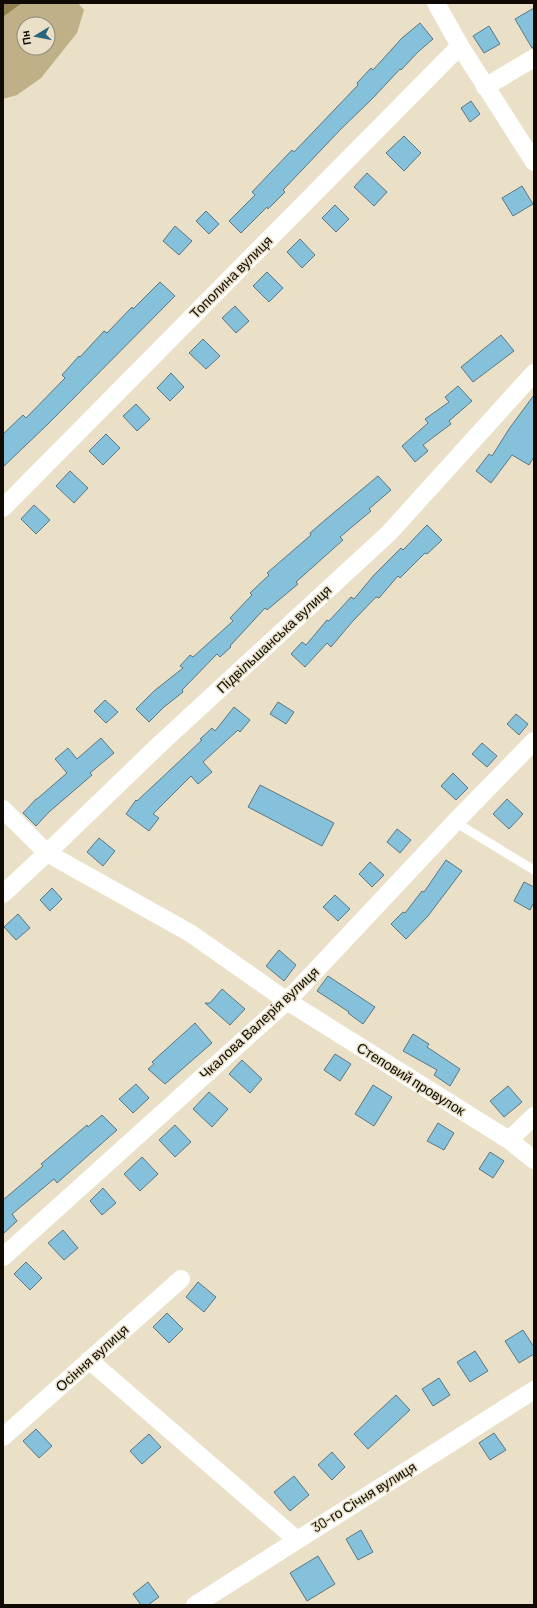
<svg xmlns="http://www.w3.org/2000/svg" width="537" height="1608" viewBox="0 0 537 1608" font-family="Barlow,sans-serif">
  <rect width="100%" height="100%" fill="#e9e0c7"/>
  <path fill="#bfb087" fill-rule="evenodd" d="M 22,3 L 78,3 L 84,10 L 77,33 L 41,78 L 17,95 L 3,99 L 3,17 ZM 24,24 L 48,24 L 48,48 L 24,48 Z"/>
  <path fill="#948250" d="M 3,3 L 22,3 L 3,17 Z"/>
  <path fill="#85c1db" stroke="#5d7782" d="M 534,8 L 534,48 L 532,48 L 515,19 Z
    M 420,23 L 433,39 L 418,52 L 401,70 L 400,69 L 373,98 L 341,129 L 283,190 L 285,192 L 268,209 L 267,207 L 241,233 L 229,221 L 255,195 L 252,192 L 292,150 L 294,152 L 358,85 L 357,83 L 371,68 L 373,70 L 402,38 Z
    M 489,26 L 500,44 L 484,53 L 473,36 Z
    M 471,101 L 480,114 L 470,122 L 461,108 Z
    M 404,136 L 421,153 L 404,171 L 386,153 Z
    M 367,173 L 387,192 L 374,206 L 354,187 Z
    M 522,186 L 533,204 L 513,216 L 502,198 Z
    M 335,205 L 349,219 L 336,232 L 322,218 Z
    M 206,211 L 219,224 L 209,234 L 196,221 Z
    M 175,226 L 192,241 L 179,255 L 163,241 Z
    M 300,239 L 315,255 L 302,268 L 287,252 Z
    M 267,272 L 283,288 L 269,302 L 253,286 Z
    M 160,282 L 175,296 L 49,423 L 3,467 L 3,434 L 23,415 L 26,418 L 65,378 L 62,375 L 79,356 L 80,357 L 104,331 L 107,333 L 132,307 L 133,309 Z
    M 235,306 L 249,321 L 236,333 L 222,318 Z
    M 501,335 L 514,351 L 473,382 L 461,367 Z
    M 203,339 L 220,356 L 206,369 L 189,353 Z
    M 171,373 L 184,387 L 170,401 L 157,388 Z
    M 458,386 L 472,401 L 449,421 L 451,424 L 423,445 L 428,451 L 415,462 L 402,446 L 428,423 L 425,419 L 449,402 L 445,397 Z
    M 534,395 L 534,457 L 529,465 L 512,455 L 491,483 L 476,471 L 489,454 L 492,456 L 509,429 Z
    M 136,404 L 150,419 L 137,431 L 123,416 Z
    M 106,434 L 120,448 L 103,465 L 89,451 Z
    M 70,471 L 88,488 L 74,503 L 56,486 Z
    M 378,476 L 391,490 L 369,509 L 371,511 L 340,537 L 343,540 L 296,582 L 298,584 L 267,610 L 265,608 L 230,646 L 231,647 L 220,657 L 217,654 L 182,690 L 183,692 L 164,707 L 149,722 L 136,709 L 154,691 L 183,668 L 180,666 L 190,655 L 193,657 L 233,621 L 230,618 L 252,595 L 250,593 L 269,575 L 267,573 L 311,535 L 310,533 L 325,520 Z
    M 34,505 L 50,520 L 36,534 L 21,519 Z
    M 427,525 L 442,540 L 427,554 L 425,553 L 400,578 L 398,576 L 379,598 L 376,597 L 352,622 L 331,647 L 327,643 L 305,667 L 291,654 L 302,642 L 306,645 L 327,620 L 329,621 L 351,597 L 354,599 L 374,575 L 401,548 L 403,550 Z
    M 105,700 L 118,712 L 106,723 L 94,711 Z
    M 278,702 L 294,712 L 286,724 L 270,714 Z
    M 234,707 L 250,720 L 240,732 L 238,730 L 203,762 L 212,772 L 198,784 L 191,776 L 153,814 L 159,818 L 149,831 L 126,814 L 136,800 L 137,801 L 202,740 L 200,739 L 212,728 L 215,731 Z
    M 516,714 L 528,724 L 519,735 L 507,724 Z
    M 101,738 L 114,753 L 90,773 L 92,775 L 49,812 L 36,826 L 23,813 L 36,799 L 37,799 L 67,773 L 55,759 L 68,748 L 77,759 Z
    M 482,743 L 497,756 L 487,767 L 472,754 Z
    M 453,773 L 468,788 L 456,800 L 441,786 Z
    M 260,785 L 334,823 L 322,846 L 248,807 Z
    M 507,799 L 523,814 L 509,829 L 493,814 Z
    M 397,829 L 411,840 L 400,853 L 387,842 Z
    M 99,838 L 115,851 L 103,866 L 87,852 Z
    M 446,860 L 462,871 L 428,916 L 406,939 L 391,924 L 403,912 L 405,913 L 422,891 L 424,892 Z
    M 370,862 L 384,875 L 372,887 L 359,874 Z
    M 524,882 L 534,887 L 534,902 L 530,910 L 514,901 Z
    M 52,888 L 62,899 L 50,911 L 40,900 Z
    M 335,895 L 350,909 L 338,921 L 323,907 Z
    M 18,914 L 30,928 L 16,940 L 4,927 Z
    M 279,950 L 296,965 L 284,981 L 266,966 Z
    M 328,976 L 375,1007 L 363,1024 L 348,1013 L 349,1012 L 317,991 Z
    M 222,989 L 245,1009 L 230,1025 L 205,1003 L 210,1003 Z
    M 195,1023 L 212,1043 L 165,1084 L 148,1069 L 154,1064 L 152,1062 Z
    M 413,1034 L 429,1044 L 427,1047 L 460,1069 L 450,1086 L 434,1075 L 437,1070 L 403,1051 Z
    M 335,1054 L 351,1064 L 340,1081 L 324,1070 Z
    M 242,1060 L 262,1079 L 250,1093 L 229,1074 Z
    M 136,1084 L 149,1098 L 133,1113 L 119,1099 Z
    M 373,1085 L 392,1097 L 374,1126 L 355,1114 Z
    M 508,1086 L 522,1102 L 504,1117 L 490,1101 Z
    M 209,1092 L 228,1109 L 212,1127 L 193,1109 Z
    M 102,1115 L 117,1130 L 57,1183 L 54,1179 L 12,1214 L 17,1221 L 3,1234 L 3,1200 L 43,1166 L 41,1164 L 87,1125 L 88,1127 Z
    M 438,1123 L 454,1133 L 444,1150 L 427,1141 Z
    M 175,1125 L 191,1142 L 175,1157 L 159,1140 Z
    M 490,1152 L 504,1161 L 493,1178 L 479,1169 Z
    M 142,1157 L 158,1174 L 140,1191 L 124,1174 Z
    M 103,1188 L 116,1203 L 102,1215 L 90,1201 Z
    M 63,1230 L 78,1248 L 64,1260 L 48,1243 Z
    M 26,1262 L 42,1278 L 30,1290 L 14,1274 Z
    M 198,1282 L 216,1297 L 204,1312 L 186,1297 Z
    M 167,1313 L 183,1329 L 169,1343 L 153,1327 Z
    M 523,1330 L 534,1347 L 534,1354 L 519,1363 L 505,1341 Z
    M 475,1351 L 488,1371 L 470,1382 L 457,1362 Z
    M 439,1378 L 450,1395 L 433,1406 L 422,1389 Z
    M 396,1395 L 410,1410 L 368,1449 L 354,1434 Z
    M 36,1429 L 52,1446 L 39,1458 L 23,1441 Z
    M 494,1433 L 506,1450 L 490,1460 L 479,1443 Z
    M 149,1434 L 161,1447 L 142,1464 L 130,1451 Z
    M 332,1452 L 345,1467 L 332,1480 L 318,1465 Z
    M 294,1476 L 309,1495 L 290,1511 L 274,1492 Z
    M 361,1530 L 373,1552 L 358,1560 L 346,1539 Z
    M 318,1556 L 335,1584 L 307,1601 L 290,1573 Z
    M 148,1582 L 159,1597 L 148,1605 L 141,1605 L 133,1594 Z"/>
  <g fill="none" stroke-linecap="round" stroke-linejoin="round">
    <path stroke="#fff" stroke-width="9" d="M 455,822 L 534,870"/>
    <path stroke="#fff" stroke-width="18" d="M 436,3 L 460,46 L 534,162
      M 485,87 L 534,58
      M 3,508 L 460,46
      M 3,809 L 47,853 L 190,933 L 287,1001 L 509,1140 L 534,1160
      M 3,894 L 47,853 L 160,744 L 389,533 L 534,373
      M 509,1140 L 534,1116
      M 3,1257 L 287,1001 L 455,822 L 534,741
      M 89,1360 L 297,1540
      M 3,1437 L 181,1279
      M 195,1605 L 534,1390"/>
  </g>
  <g text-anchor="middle" stroke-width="3" stroke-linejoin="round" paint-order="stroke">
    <g font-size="14" fill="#0f0b04" stroke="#e9e0c7">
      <text transform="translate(231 277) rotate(-45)" y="5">Тополина вулиця</text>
      <text transform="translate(274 639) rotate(-43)" y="5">Підвільшанська вулиця</text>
      <text transform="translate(259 1023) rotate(-43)" y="5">Чкалова Валерія вулиця</text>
      <text transform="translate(411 1079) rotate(32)" y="5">Степовий провулок</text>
      <text transform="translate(92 1358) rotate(-42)" y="5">Осіння вулиця</text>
      <text transform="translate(364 1497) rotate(-32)" y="5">30-го Січня вулиця</text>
    </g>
  </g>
  <rect width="537" height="1608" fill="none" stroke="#0f0b04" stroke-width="8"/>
  <g transform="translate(36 36) rotate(260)"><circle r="19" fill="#e9e0c7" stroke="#928b79"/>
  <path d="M0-3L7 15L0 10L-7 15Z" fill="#29657c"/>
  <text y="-6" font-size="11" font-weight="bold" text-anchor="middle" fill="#0f0b04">Пн</text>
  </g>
</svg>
